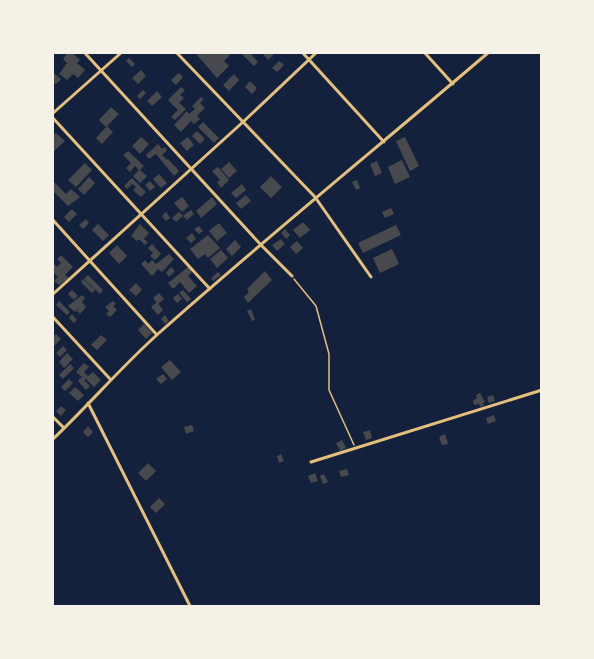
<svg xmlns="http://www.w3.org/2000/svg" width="594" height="659" viewBox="0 0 594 659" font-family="'Golos Text',sans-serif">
  <rect width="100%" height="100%" fill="#14213d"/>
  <path fill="#48494c" d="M 68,52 L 71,52 L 80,60 L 77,63 L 85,70 L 78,78 L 73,74 L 67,80 L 59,74 L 67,63 L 63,59 Z
    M 200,52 L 227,52 L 230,55 L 224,61 L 229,66 L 217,78 L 197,55 Z
    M 240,52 L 249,52 L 258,62 L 254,66 Z
    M 264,52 L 276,52 L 268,60 L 263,54 Z
    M 129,58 L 135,64 L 132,67 L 126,61 Z
    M 279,61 L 284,65 L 277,72 L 272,68 Z
    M 141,70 L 146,76 L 138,84 L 132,78 Z
    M 52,72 L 61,79 L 56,84 L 52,82 Z
    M 179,73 L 183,77 L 176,85 L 171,80 Z
    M 234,74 L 239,80 L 229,91 L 223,85 Z
    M 250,81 L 257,88 L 252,94 L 245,87 Z
    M 181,87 L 185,90 L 180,95 L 184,98 L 179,103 L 186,109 L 175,120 L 171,117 L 178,110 L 168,100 Z
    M 143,90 L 146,93 L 140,99 L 137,96 Z
    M 157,91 L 162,97 L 152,106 L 147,101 Z
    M 201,97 L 204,99 L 200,103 L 205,108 L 197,116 L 200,119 L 194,124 L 191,121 L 181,132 L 174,125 L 187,111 L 189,114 L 195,109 L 192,106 Z
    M 111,107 L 119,114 L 106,127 L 99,120 Z
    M 203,122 L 219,138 L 214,143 L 198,127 Z
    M 107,126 L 113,132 L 102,144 L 96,138 Z
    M 197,131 L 205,139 L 200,144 L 192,136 Z
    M 56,133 L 65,141 L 52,153 L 52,137 Z
    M 141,137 L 149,144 L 140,154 L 132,146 Z
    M 188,137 L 194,145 L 187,151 L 180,143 Z
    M 405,137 L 419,166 L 410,171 L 396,141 Z
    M 158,144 L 162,149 L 164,147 L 167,150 L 162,155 L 167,160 L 168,159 L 179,171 L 174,176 L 156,154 L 149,159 L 146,155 Z
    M 128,151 L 144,166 L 140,170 L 147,176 L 140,183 L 133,176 L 139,170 L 135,166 L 130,172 L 126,168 L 131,163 L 123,155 Z
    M 402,160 L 410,177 L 395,184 L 388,167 Z
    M 377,161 L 382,173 L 375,176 L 370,164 Z
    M 229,162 L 237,171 L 229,178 L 221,169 Z
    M 85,163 L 92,170 L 76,187 L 68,180 Z
    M 218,167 L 229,180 L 221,188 L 217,182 L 220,180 L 212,171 Z
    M 159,174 L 167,183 L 161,188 L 153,179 Z
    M 271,176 L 282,187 L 271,198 L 260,187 Z
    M 89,177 L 95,183 L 84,195 L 78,189 Z
    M 132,178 L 146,192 L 141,197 L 133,190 L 136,187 L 132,184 L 127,189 L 124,186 Z
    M 357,180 L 360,188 L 356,190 L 352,182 Z
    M 150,181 L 155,187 L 150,191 L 145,185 Z
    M 54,182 L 66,194 L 71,189 L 80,197 L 68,206 L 54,192 L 52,194 L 52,185 Z
    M 242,184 L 246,190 L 236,198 L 231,193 Z
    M 246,195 L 251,201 L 241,209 L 236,203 Z
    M 182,197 L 189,206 L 182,212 L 174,203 Z
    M 212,197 L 217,204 L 201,218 L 196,211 Z
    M 391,208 L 394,214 L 385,218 L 382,212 Z
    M 72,209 L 77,214 L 69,222 L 64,217 Z
    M 191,210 L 194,214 L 187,220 L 183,216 Z
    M 166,212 L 170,218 L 166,221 L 162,216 Z
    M 179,212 L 183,216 L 176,222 L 172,218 Z
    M 86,219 L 89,223 L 83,229 L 79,225 Z
    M 303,222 L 310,230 L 300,238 L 293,230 Z
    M 219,223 L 227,233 L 217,241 L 209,231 Z
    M 98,224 L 109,235 L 103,241 L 92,230 Z
    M 140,224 L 149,233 L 144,239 L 148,242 L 145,245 L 139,239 L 137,241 L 131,236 Z
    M 396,225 L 401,235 L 363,253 L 358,243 Z
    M 199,226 L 203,231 L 199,234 L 194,229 Z
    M 285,229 L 290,235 L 286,239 L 281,233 Z
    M 192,233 L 196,239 L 191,243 L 186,238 Z
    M 208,235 L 220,248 L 208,258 L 205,254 L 198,259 L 190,249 Z
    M 281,239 L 285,244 L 277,251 L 272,245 Z
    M 235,240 L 241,247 L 232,256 L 226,249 Z
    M 297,241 L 303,248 L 296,254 L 290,247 Z
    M 152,244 L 161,254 L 155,260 L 150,256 L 153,253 L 148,248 Z
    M 117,245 L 127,256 L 119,264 L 109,253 Z
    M 392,249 L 399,264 L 380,273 L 373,258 Z
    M 221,250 L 228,258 L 217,268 L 210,259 Z
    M 169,254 L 174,259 L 162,272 L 158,269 L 152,276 L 141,264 L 145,260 L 148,264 L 152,260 L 156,264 Z
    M 61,255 L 73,267 L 65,275 L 69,278 L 59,285 L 54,281 L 58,277 L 52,271 L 52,266 L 54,264 L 57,267 L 61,263 L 57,259 Z
    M 171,267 L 175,271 L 169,277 L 166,273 Z
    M 188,267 L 192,272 L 188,276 L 197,286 L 189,293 L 180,282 L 173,289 L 168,283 Z
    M 265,271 L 272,280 L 248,303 L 244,297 L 249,292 L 247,289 Z
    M 218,272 L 221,275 L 213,281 L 211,278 Z
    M 88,275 L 103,290 L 100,294 L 84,279 Z
    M 83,279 L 95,290 L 92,293 L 81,282 Z
    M 136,283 L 142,290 L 136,296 L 129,290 Z
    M 72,290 L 78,296 L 74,300 L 68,294 Z
    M 183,290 L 191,299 L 187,302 L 179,293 Z
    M 159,293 L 164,299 L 158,304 L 153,298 Z
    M 178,294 L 182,299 L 177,303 L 173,298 Z
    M 82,295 L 85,298 L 82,302 L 86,307 L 80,314 L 77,311 L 79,307 L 75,312 L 68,306 Z
    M 59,301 L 70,312 L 67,315 L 56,305 Z
    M 113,301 L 116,304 L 113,306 L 117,310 L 110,317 L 106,314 L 109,311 L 105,307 Z
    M 157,302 L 163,310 L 158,315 L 151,307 Z
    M 251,309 L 255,320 L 252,321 L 247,311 Z
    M 72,314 L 77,320 L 74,323 L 69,318 Z
    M 165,315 L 169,321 L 165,324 L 161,319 Z
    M 144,324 L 152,333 L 146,339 L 138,330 Z
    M 56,334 L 61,339 L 52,348 L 52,338 Z
    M 101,335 L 107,340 L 97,350 L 91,345 Z
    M 63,346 L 67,350 L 60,357 L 56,353 Z
    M 67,353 L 73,359 L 64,368 L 59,362 Z
    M 170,360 L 181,372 L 172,380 L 161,367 Z
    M 84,363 L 89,367 L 84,372 L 88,376 L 93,372 L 101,380 L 94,387 L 86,379 L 84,380 L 90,386 L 86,390 L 78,381 L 82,377 L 76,372 Z
    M 70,364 L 74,368 L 63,379 L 59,375 Z
    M 163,374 L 167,379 L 161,384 L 156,379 Z
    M 69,379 L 73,383 L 65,391 L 61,387 Z
    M 75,387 L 84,395 L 78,401 L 69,393 Z
    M 480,393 L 485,402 L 483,403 L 484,405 L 480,407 L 479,404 L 474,405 L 473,401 L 477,398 L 476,395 Z
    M 493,395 L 495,401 L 489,403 L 487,397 Z
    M 61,406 L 66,410 L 61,416 L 56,411 Z
    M 494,415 L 496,421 L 488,424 L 486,418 Z
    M 192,425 L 194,431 L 186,434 L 184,427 Z
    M 88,426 L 93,432 L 88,437 L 83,432 Z
    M 370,430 L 372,438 L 366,440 L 363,432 Z
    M 445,434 L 448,444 L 442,445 L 439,437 Z
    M 342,440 L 346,448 L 340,451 L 336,443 Z
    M 281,454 L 284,461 L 279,463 L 277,456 Z
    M 148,463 L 156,471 L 146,481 L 138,473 Z
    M 347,469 L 349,475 L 341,477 L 339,471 Z
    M 315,473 L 318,481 L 311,483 L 308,476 Z
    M 324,474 L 328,482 L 323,484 L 320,476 Z
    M 159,498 L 165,504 L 156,513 L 150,507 Z"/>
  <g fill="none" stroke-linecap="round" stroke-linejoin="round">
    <path stroke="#e5c07b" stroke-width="1.5" d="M 294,279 L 316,306 L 329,354 L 329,390 L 354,445"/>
    <path stroke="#e5c07b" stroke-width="3" d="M 84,52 L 261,245 L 292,276
      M 176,52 L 315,197 L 371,277
      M 302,52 L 384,142
      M 424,52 L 453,84
      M 52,114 L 122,52
      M 52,117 L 210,289
      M 52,219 L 157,335
      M 52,295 L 243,122 L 317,52
      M 52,316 L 111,380
      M 88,403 L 190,606
      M 52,416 L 64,428
      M 52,440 C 89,405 121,367 159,333 C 267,237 379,146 489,52
      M 311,462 L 542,390"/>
  </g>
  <rect width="594" height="659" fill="none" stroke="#f6f1e7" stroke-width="108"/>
</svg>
